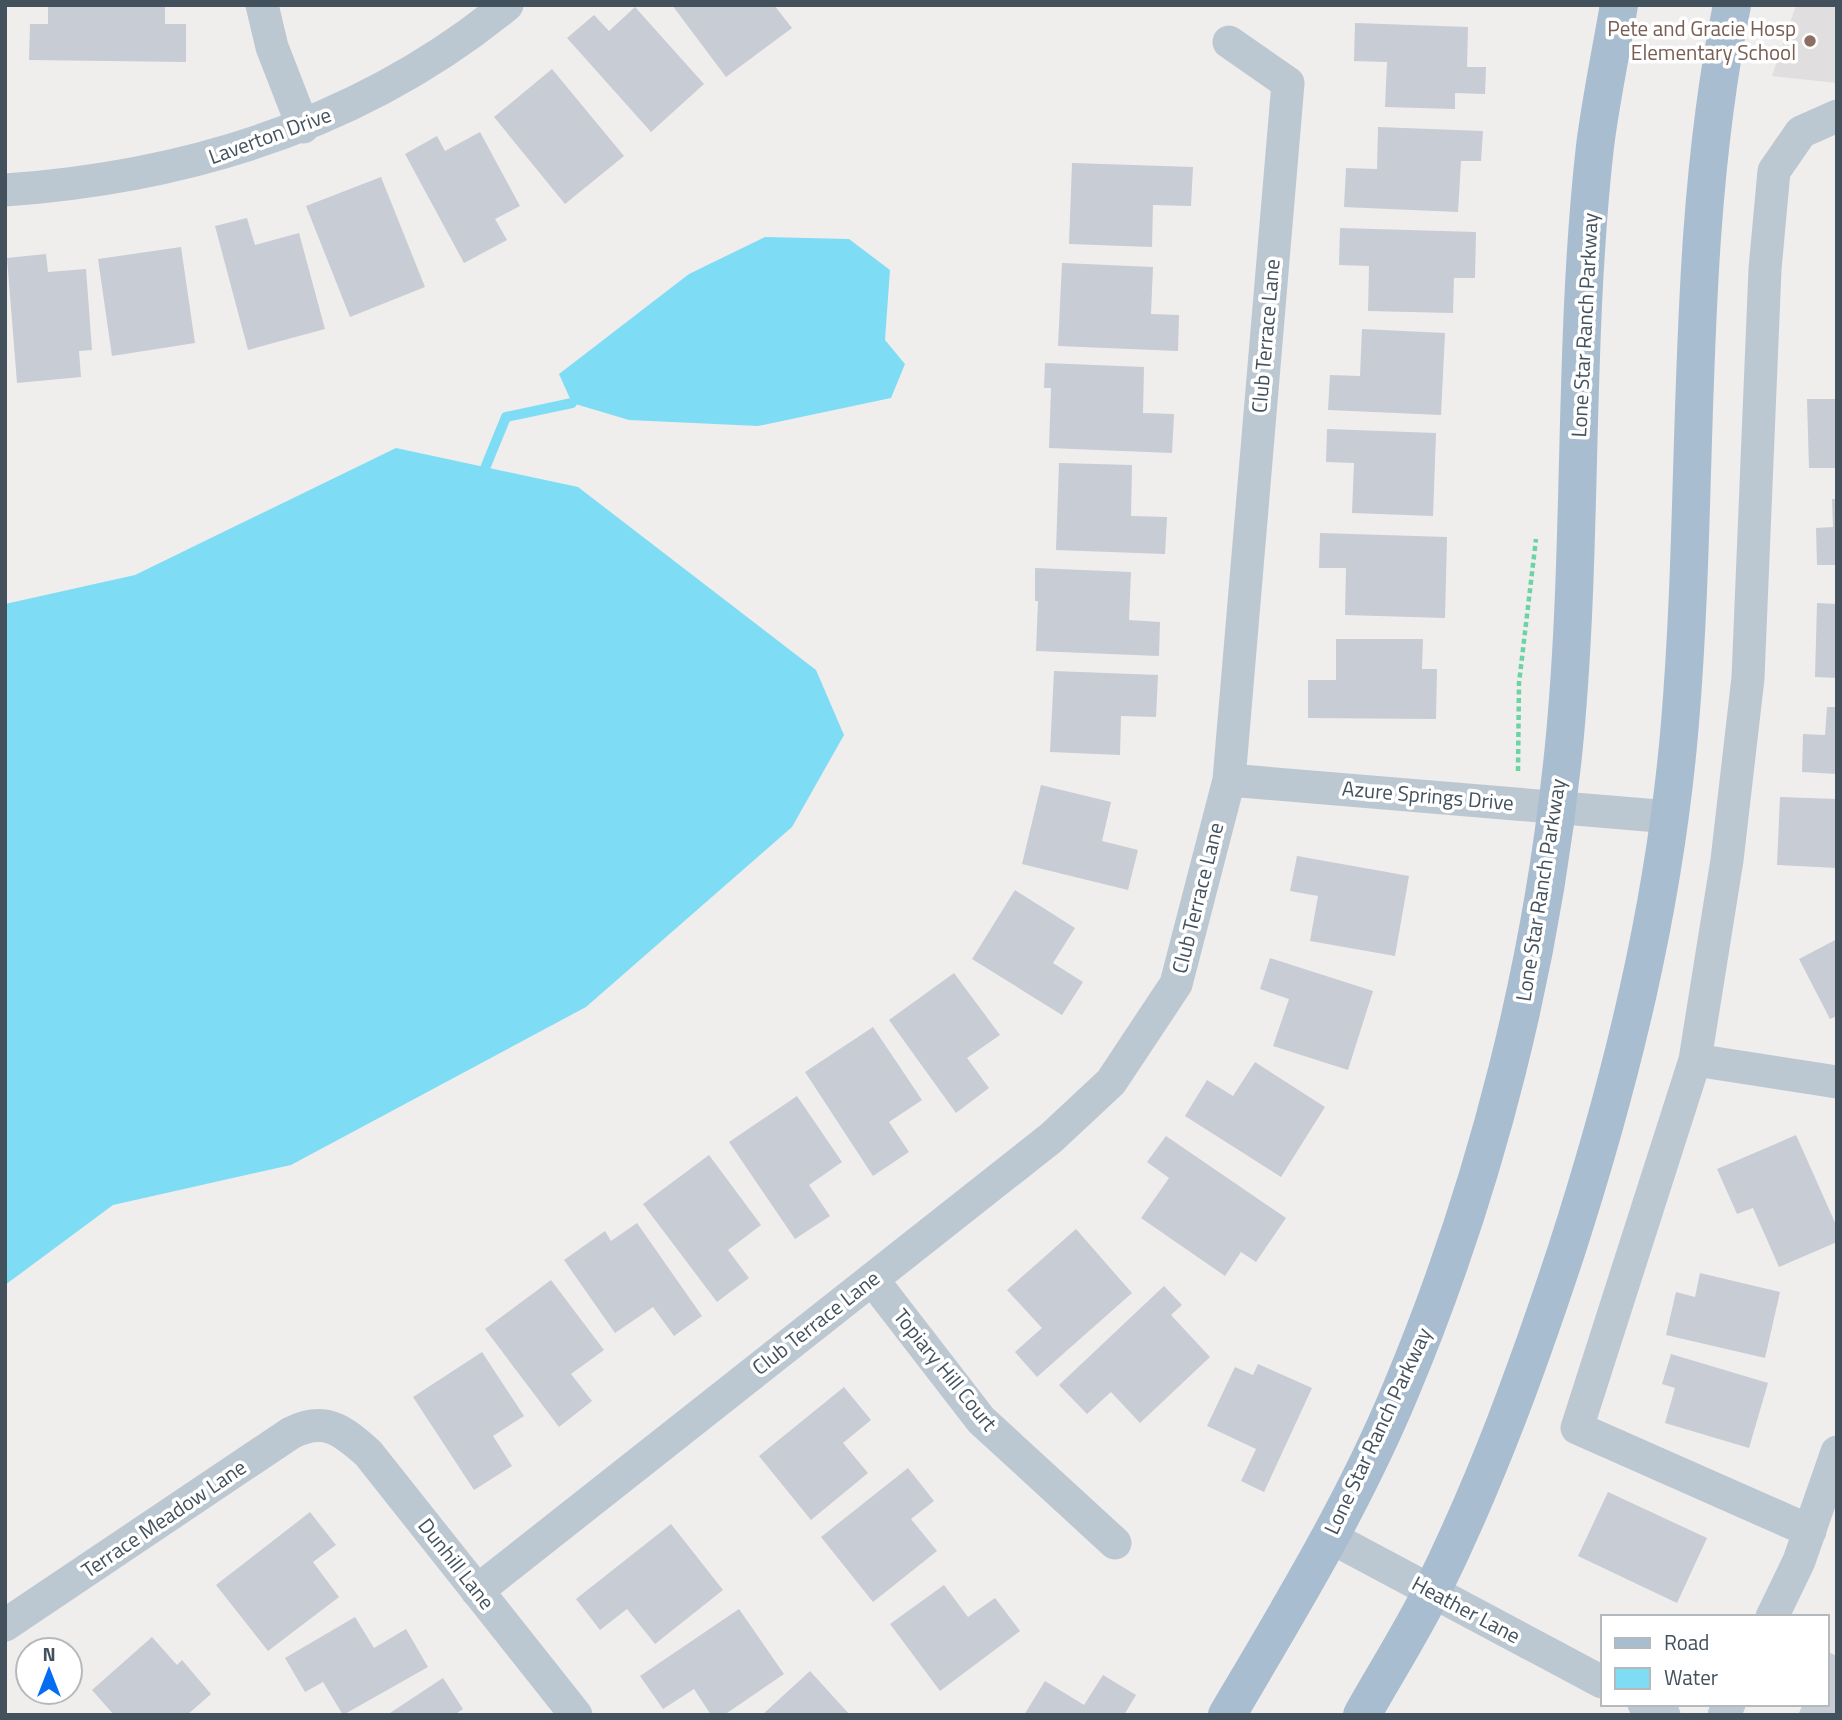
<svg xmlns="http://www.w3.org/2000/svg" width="1842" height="1720" viewBox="0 0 1842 1720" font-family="'Titillium Web',sans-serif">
  <rect width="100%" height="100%" fill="#f0eded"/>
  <path fill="#e1dedf" d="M 1796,5 L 1837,5 L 1837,83 L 1772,76 Z"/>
  <path fill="#7eddf5" d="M 765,237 L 849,239 L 890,270 L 885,340 L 905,364 L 891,398 L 758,426 L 629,420 L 572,403 L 559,374 L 689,274 Z
    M 396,448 L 578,487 L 816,670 L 844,735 L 792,827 L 586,1007 L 291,1165 L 113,1205 L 5,1285 L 5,604 L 135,575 Z"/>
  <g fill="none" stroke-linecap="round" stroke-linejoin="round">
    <path stroke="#7eddf5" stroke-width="10" d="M 481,478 L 506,417 L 572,403"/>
  </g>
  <path fill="#c8ccd4" d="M 48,5 L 165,5 L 165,24 L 186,24 L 186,62 L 29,60 L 30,24 L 48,24 Z
    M 672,5 L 774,5 L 792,28 L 726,77 Z
    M 635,7 L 704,84 L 651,132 L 567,38 L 594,15 L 609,31 Z
    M 1355,23 L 1468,27 L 1467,67 L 1486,67 L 1485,94 L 1455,93 L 1455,109 L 1385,107 L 1387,62 L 1354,61 Z
    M 552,69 L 624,156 L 565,204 L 494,117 Z
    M 1378,127 L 1483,131 L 1481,161 L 1461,161 L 1458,212 L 1344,207 L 1346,168 L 1377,169 Z
    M 480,132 L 520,206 L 495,219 L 507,240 L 464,263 L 405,154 L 437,136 L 445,151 Z
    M 1072,163 L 1193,167 L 1191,206 L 1153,205 L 1152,247 L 1069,244 Z
    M 381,177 L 425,287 L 350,317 L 306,206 Z
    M 247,218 L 255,245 L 299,233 L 325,329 L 248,350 L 215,226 Z
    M 1340,228 L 1476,232 L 1475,278 L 1454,278 L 1453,313 L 1368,311 L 1369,266 L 1339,265 Z
    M 181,247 L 195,343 L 112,356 L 98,259 Z
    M 46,254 L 48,272 L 86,269 L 92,350 L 79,351 L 81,377 L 17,383 L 7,258 Z
    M 1062,263 L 1153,267 L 1151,314 L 1179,315 L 1178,351 L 1058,346 Z
    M 1362,329 L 1445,333 L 1441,415 L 1328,410 L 1330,375 L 1360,376 Z
    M 1045,363 L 1144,367 L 1143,413 L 1174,414 L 1172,453 L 1049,448 L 1051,388 L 1044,388 Z
    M 1807,399 L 1837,399 L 1837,468 L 1809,468 Z
    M 1327,429 L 1436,433 L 1433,516 L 1352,513 L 1354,463 L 1326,462 Z
    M 1059,463 L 1132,465 L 1131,516 L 1167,517 L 1165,554 L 1056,550 Z
    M 1832,499 L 1837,499 L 1837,565 L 1817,565 L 1816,528 L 1833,527 Z
    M 1320,533 L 1447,537 L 1445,618 L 1345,615 L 1346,568 L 1319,568 Z
    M 1035,568 L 1131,572 L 1129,620 L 1160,622 L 1159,656 L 1036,651 L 1038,601 L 1035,601 Z
    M 1817,603 L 1837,604 L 1837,678 L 1815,677 Z
    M 1336,639 L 1423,639 L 1422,669 L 1437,669 L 1436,719 L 1308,718 L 1308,680 L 1336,680 Z
    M 1054,671 L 1158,675 L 1156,717 L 1121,716 L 1120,755 L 1050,752 Z
    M 1827,707 L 1837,707 L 1837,774 L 1802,772 L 1803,734 L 1825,735 Z
    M 1041,785 L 1111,802 L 1102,841 L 1138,850 L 1128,890 L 1022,864 Z
    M 1780,797 L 1837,799 L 1837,868 L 1777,865 Z
    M 1297,856 L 1409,876 L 1395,956 L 1310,941 L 1318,896 L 1290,891 Z
    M 1015,890 L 1075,928 L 1053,963 L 1083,982 L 1062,1015 L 972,959 Z
    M 1837,939 L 1837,1016 L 1830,1019 L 1799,959 Z
    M 1270,958 L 1373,991 L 1348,1070 L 1273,1046 L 1289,999 L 1260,989 Z
    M 954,973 L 1000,1035 L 967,1058 L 989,1088 L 956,1113 L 889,1020 Z
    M 873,1027 L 922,1100 L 889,1122 L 909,1152 L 873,1176 L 805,1072 Z
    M 1255,1062 L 1325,1107 L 1281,1177 L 1185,1116 L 1207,1080 L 1233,1096 Z
    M 797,1096 L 842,1162 L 809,1185 L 830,1216 L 795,1239 L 729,1142 Z
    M 1796,1135 L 1837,1227 L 1837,1242 L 1779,1267 L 1753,1208 L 1737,1214 L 1717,1169 Z
    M 1166,1136 L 1286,1218 L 1256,1262 L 1241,1252 L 1225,1276 L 1141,1218 L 1169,1178 L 1147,1162 Z
    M 709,1155 L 761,1225 L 728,1250 L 749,1278 L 717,1302 L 643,1204 Z
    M 637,1223 L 702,1316 L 674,1336 L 653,1307 L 615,1333 L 564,1260 L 605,1231 L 611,1241 Z
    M 1076,1229 L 1132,1293 L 1037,1377 L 1015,1352 L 1042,1328 L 1007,1290 Z
    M 1700,1273 L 1780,1292 L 1765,1358 L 1666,1335 L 1676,1292 L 1695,1297 Z
    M 551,1280 L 604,1350 L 571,1374 L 592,1401 L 559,1427 L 485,1329 Z
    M 1164,1286 L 1182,1305 L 1171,1315 L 1210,1357 L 1140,1423 L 1111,1392 L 1087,1414 L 1059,1385 Z
    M 482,1352 L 524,1416 L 493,1436 L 512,1466 L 474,1490 L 413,1397 Z
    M 1671,1354 L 1768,1383 L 1749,1448 L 1665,1423 L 1675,1388 L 1662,1384 Z
    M 1258,1364 L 1312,1388 L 1264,1492 L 1241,1481 L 1256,1449 L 1207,1426 L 1235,1367 L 1253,1375 Z
    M 844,1387 L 871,1420 L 843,1443 L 868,1473 L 811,1520 L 759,1456 Z
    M 908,1468 L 934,1501 L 911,1519 L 937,1551 L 873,1602 L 821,1537 Z
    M 1608,1492 L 1707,1538 L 1677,1603 L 1578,1556 Z
    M 310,1512 L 336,1545 L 313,1562 L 339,1597 L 268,1651 L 216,1585 Z
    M 671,1524 L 723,1590 L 655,1644 L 627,1609 L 600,1630 L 576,1599 Z
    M 944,1585 L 968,1617 L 995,1598 L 1020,1631 L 940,1691 L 890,1624 Z
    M 739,1609 L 784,1674 L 724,1715 L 711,1715 L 694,1689 L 663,1709 L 640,1676 Z
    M 355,1617 L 374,1648 L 406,1629 L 428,1667 L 343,1715 L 323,1682 L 305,1692 L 285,1658 Z
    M 152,1637 L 177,1665 L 182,1660 L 211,1694 L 187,1715 L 114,1715 L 92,1690 Z
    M 1828,1652 L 1837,1656 L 1837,1715 L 1803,1715 L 1799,1713 L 1803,1704 L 1826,1704 Z
    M 810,1671 L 850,1715 L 762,1715 Z
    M 1103,1675 L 1136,1695 L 1124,1715 L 1024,1715 L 1045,1681 L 1084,1705 Z
    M 443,1678 L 463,1709 L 454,1715 L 387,1715 Z"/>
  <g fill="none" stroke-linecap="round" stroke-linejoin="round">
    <path stroke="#6ad5a0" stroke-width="4.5" stroke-dasharray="5 3.5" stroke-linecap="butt" d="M 1518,771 L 1519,683 L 1536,539"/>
    <path stroke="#bcc8d1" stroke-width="33" d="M 262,5 L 272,47 L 303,127
      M 5,190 C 189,177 363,123 507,5
      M 1229,780 L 1670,817
      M 1695,1060 L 1837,1082
      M 872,1279 L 981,1420 L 1115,1543
      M 1810,1531 L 1577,1428 L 1695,1060 L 1727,860 L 1748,678 L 1765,269 L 1774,171 L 1801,132 L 1837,116
      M 1330,1537 L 1602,1682
      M 477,1591 L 1051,1138 L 1111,1082 L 1176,984 L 1229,780 L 1288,83 L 1229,42
      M 1772,1617 L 1799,1561 L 1837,1452
      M 5,1625 L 291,1433 C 325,1416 342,1430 368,1453 L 576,1715
      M 1644,1704 L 1664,1715
      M 1724,1715 L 1729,1704"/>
    <path stroke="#a9bdd0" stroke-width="38" d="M 1227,1715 C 1289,1610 1353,1505 1400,1392 C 1487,1185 1544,959 1565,735 C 1583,540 1573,342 1595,146 C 1601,99 1611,52 1619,5
      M 1362,1715 C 1385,1674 1411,1633 1432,1591 C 1486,1482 1528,1367 1566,1252 C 1622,1079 1665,904 1680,723 C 1700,484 1684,241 1732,5"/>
  </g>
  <circle fill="#8d6e63" stroke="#fff" stroke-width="2.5" cx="1810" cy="41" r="7"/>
  <g text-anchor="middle" stroke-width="7" stroke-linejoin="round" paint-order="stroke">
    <g font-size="21" fill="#785e54" stroke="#fff" text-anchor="end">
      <text x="1796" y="36">Pete and Gracie Hosp<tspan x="1796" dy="24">Elementary School</tspan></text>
    </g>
    <g font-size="21" fill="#43515d" stroke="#fff">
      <text transform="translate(270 136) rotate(-20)" y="7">Laverton Drive</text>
      <text transform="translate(1585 325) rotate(-87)" y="7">Lone Star Ranch Parkway</text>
      <text transform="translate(1266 336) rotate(-85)" y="7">Club Terrace Lane</text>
      <text transform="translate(1428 796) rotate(5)" y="7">Azure Springs Drive</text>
      <text transform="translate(1541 890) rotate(-81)" y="7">Lone Star Ranch Parkway</text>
      <text transform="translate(1198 898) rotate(-76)" y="7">Club Terrace Lane</text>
      <text transform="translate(816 1323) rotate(-38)" y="7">Club Terrace Lane</text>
      <text transform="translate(945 1370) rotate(51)" y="7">Topiary Hill Court</text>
      <text transform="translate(1378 1431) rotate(-65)" y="7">Lone Star Ranch Parkway</text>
      <text transform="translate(164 1519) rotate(-34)" y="7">Terrace Meadow Lane</text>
      <text transform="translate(456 1564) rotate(52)" y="7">Dunhill Lane</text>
      <text transform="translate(1466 1610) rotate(28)" y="7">Heather Lane</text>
    </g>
  </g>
  <rect width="1842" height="1720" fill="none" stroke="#43515d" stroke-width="14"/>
  <rect x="1601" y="1615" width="228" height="91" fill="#ffffff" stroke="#b4b9be" stroke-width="2"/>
  <rect x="1615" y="1638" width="35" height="10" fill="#a9bdd0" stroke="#b4b9be" stroke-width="2"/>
  <text x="1664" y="1650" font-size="21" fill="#43515d">Road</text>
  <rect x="1615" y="1668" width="35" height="21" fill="#7eddf5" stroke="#b4b9be" stroke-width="2"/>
  <text x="1664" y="1685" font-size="21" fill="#43515d">Water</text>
  <g transform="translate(49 1671)"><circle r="33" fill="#ffffff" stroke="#b4b9be" stroke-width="2"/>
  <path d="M0-5L12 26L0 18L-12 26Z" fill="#056df2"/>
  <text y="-10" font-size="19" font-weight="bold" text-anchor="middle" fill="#43515d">N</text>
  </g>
</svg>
